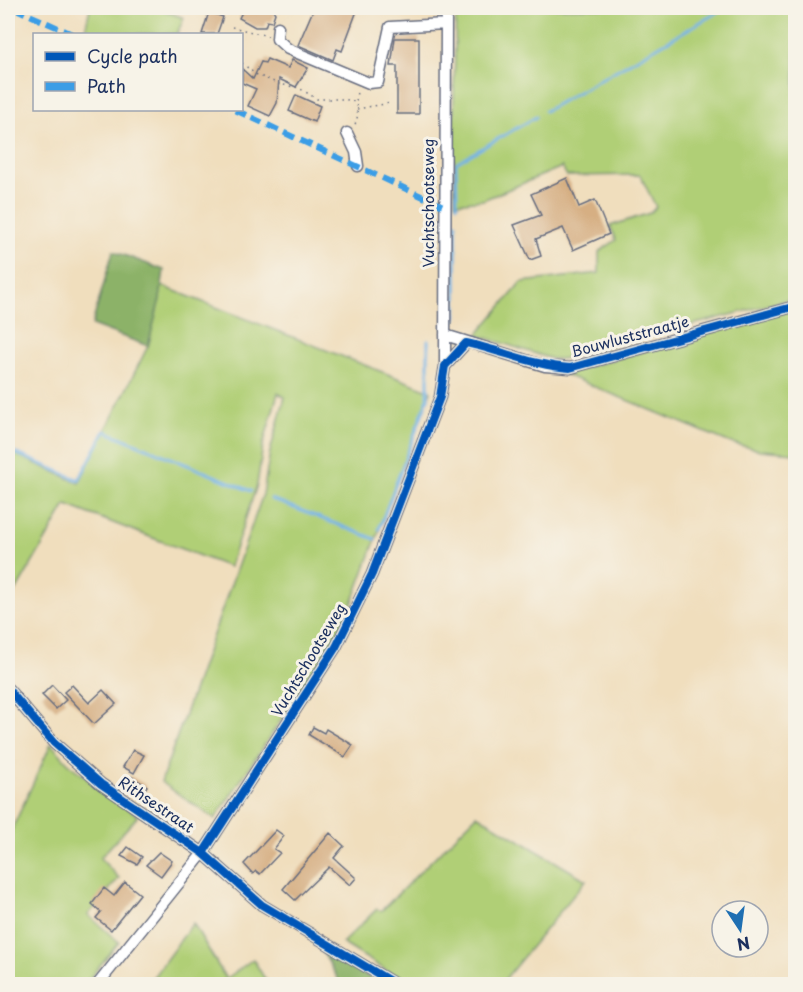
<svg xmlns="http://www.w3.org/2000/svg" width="803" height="992" viewBox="0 0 803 992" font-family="'Playpen Sans',sans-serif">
  <rect width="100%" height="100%" fill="#f7f3e8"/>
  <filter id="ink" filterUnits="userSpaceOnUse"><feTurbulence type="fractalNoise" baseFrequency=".0167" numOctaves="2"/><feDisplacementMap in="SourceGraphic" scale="12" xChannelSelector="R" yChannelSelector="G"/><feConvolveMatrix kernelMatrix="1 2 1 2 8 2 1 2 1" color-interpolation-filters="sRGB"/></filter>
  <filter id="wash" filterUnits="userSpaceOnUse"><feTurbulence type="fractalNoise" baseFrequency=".008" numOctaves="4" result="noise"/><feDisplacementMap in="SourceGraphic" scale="24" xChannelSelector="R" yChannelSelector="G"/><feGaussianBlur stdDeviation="1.35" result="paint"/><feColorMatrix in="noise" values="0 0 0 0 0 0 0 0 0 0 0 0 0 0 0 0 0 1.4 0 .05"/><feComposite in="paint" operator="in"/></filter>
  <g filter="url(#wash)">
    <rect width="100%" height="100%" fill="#f0debd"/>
    <path fill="#b0cf76" stroke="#667f6a" stroke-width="1.5" d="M 90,8 L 158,8 L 184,18 L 177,34 L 84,34 Z
      M 456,8 L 795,8 L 795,298 L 562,359 L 552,359 L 477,335 L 522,282 L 599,273 L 599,252 L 616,240 L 610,226 L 650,213 L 656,207 L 640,175 L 567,176 L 562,167 L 483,200 L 455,203 L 453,134 Z
      M 162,286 L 431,391 L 350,609 L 333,642 L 215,819 L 161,782 L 263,494 L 270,452 L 285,397 L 278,393 L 263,445 L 257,485 L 229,567 L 66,505 L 8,605 L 8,451 L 79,483 L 148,346 Z
      M 795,308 L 795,453 L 760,450 L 731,443 L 563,374 Z
      M 51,744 L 71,766 L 138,816 L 100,858 L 119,878 L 88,915 L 119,942 L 85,984 L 8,984 L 8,838 Z
      M 477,815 L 586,880 L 501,984 L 408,984 L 342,943 L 377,909 L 381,911 Z
      M 193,923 L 226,979 L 253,959 L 268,984 L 148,984 Z"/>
    <path fill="#8cb267" stroke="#547062" stroke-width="1.5" d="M 113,251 L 164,270 L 160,299 L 148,346 L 92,325 Z
      M 321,949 L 381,984 L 341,984 Z"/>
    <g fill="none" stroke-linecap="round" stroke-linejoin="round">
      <path stroke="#74b3e7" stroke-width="3" d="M 545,111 L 725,8
        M 457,205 L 456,163 L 536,117
        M 450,324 L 456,318 L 456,223
        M 8,450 L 79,480 L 105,431 L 251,491
        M 271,499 L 375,539
        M 379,529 L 428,398 L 428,340"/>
    </g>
    <g id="blocks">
      <path fill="#d6af83" d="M 244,8 L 272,8 L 275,13 L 272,22 L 267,21 L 265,27 L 255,27 L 239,18 Z
        M 314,8 L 358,8 L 342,51 L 337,49 L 333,60 L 298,45 Z
        M 209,12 L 223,17 L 217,34 L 202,34 Z
        M 395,38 L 419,38 L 419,114 L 397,114 L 397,66 L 391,66 Z
        M 267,59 L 288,68 L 292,60 L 308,68 L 296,87 L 279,79 L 277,103 L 270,116 L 248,106 L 256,89 L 242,83 L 242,69 L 253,79 L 261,62 L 265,63 Z
        M 296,95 L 320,106 L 314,122 L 289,111 Z
        M 567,178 L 579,207 L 595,200 L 609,234 L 573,250 L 563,228 L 536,239 L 541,256 L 530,260 L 514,225 L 541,215 L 531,194 Z
        M 52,685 L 66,700 L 56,709 L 42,695 Z
        M 72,685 L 89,703 L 103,690 L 116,704 L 94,724 L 64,692 Z
        M 313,727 L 324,733 L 326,729 L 353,745 L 345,757 L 309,735 Z
        M 133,750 L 144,755 L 134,773 L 123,767 Z
        M 130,776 L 147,786 L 141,795 L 125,786 Z
        M 276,830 L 284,836 L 274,849 L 280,853 L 260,874 L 256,871 L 253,874 L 244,864 Z
        M 330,833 L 344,846 L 334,858 L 356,878 L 350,885 L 329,867 L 295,900 L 283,889 Z
        M 128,847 L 142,857 L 137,864 L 121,856 Z
        M 159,852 L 172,861 L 161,876 L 146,865 Z
        M 125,882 L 140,894 L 111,930 L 96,918 L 101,912 L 92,904 L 104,888 L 114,896 Z"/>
    </g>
  </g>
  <g filter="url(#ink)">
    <use href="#blocks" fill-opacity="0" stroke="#666c7f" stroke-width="1.5"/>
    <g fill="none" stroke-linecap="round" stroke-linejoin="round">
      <g stroke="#666c7f" stroke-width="13">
        <path id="minor" d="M 278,27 L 277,39 L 288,49 L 369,83 L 378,82 L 390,27 L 446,24
          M 347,133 L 356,152 L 358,166
          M 445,335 L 545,366 L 570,368 L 796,306
          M 445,366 L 466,343
          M 8,689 L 54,743 L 101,784 L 203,853 L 262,905 L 395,984
          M 98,984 L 203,853 L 336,647 L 372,574 L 440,397 L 445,366 L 446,8"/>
      </g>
      <path stroke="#666c7f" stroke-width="1.5" stroke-dasharray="1.5 4.5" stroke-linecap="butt" d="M 232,27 L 268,36
        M 242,63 L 255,74 L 279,84 L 299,88 L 317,99 L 344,99 L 355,102
        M 357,109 L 390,103
        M 355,124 C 361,114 353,102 358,89"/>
      <use href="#minor" stroke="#fff" stroke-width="10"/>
      <path stroke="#3b9de6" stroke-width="6" stroke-dasharray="12 6" stroke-linecap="butt" d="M 14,8 L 72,34
        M 235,110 L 443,206"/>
      <g stroke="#f7f3e8" stroke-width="11">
        <path id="cycleway" d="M 8,689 L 54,743 L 101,784 L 203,853 L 262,905 L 395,984
          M 203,853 L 336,647 L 372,574 L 440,397 L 445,366 L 466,343 C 501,350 534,366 570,368 L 796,306"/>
      </g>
      <use href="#cycleway" stroke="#0057b8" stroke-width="8"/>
    </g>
  </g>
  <g text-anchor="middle" stroke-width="6" stroke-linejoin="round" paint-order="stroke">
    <g font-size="15" fill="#1b2f5e" stroke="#f7f3e8">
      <text transform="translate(429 203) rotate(-90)" y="5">Vuchtschootseweg</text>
      <text transform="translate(630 337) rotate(-15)" y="5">Bouwluststraatje</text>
      <text transform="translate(309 660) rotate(-59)" y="5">Vuchtschootseweg</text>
      <text transform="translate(156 805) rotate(34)" y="5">Rithsestraat</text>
    </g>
  </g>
  <rect width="803" height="992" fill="none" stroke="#f7f3e8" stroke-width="30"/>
  <rect x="33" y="33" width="210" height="78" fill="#f7f3e8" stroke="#9fa5b1" stroke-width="1.5"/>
  <rect x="45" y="52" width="30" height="9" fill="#0057b8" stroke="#9fa5b1" stroke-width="1.5"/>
  <text x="87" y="63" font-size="18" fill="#1b2f5e">Cycle path</text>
  <rect x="45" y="82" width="30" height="9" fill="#3b9de6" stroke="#9fa5b1" stroke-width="1.5"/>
  <text x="87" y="93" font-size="18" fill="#1b2f5e">Path</text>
  <g transform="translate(740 929) rotate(167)"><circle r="28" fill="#f7f3e8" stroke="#9fa5b1" stroke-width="1.5"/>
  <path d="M0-4.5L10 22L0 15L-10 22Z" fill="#1f6fb2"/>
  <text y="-9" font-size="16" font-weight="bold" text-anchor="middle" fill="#1b2f5e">N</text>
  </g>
</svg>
